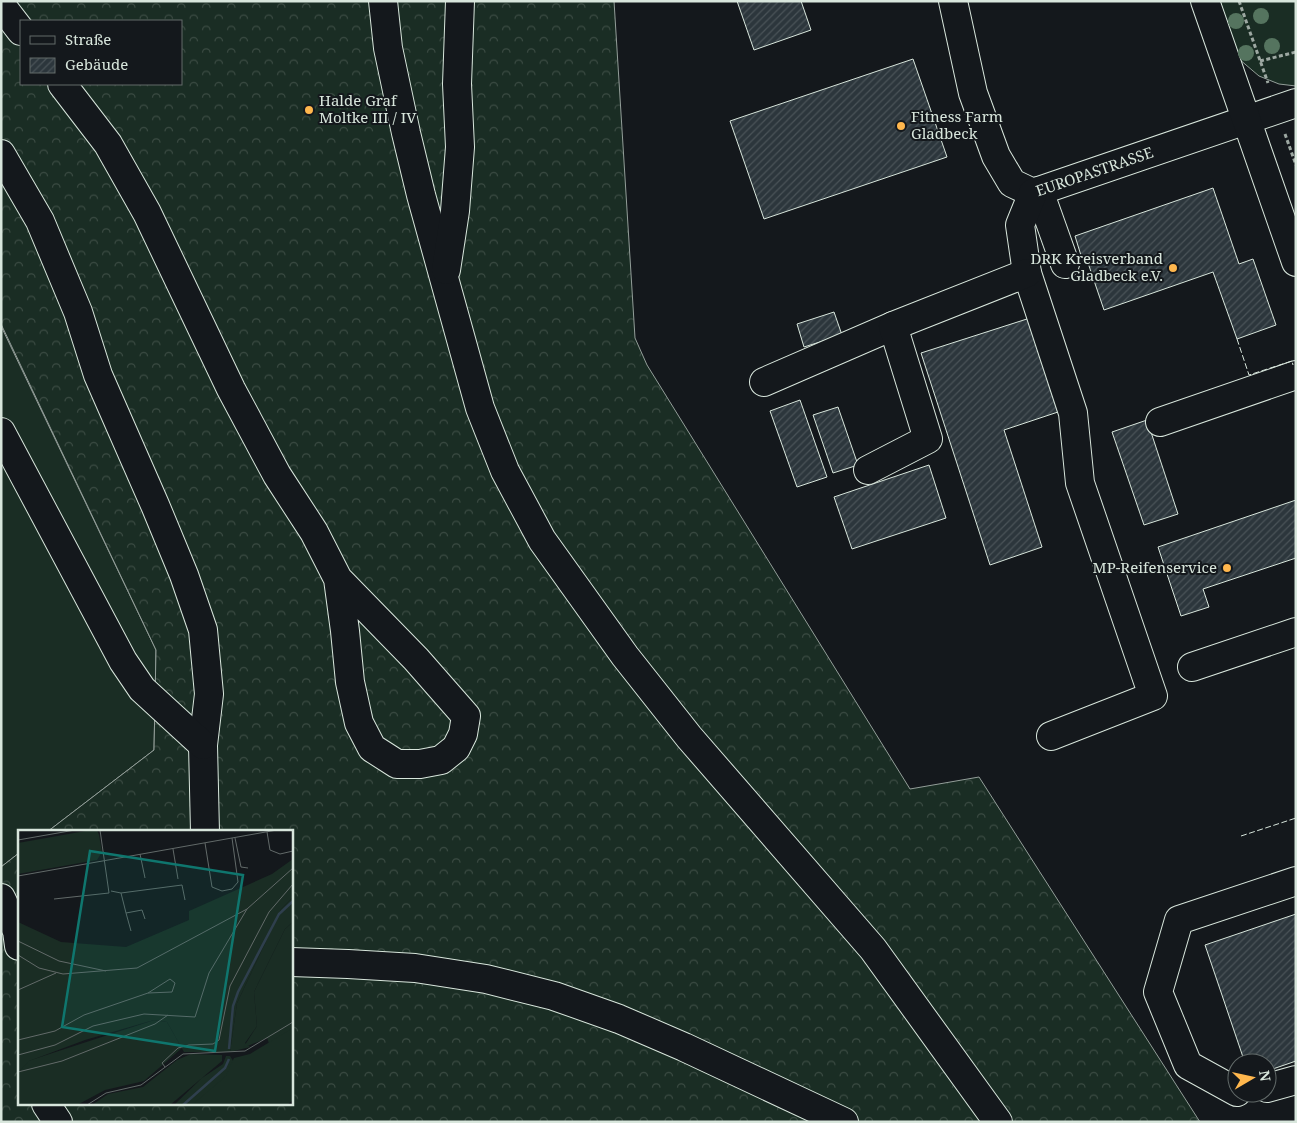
<svg xmlns="http://www.w3.org/2000/svg" width="1297" height="1123" viewBox="0 0 1297 1123" font-family="'Noto Serif',serif">
  <defs>
    <pattern id="forest-crowns" width="20" height="18" patternUnits="userSpaceOnUse" patternTransform="scale(1.25)"><rect width="20" height="18" fill="#1a2d24"/><path d="M2 6a3 3 0 1 1 6 0M12 15a3 3 0 1 1 6 0" fill="none" stroke="#3b4b43"/></pattern>
    <pattern id="building-hatch" width="6" height="6" patternUnits="userSpaceOnUse" patternTransform="scale(1.25)"><rect width="6" height="6" fill="#2c363c"/><path d="M-1 1l2-2M0 6l6-6M5 7l2-2" fill="none" stroke="#4a5358"/></pattern>
  </defs>
  <rect width="100%" height="100%" fill="#14181c"/>
  <path fill="#1a2d24" stroke="#939e99" d="M 1220,1 L 1296,1 L 1296,86 L 1279,84 L 1259,76 L 1239,59 Z
    M 1,326 L 156,650 L 154,750 L 47,832 L 19,832 L 19,853 L 1,867 Z"/>
  <path fill="url(#forest-crowns)" stroke="#939e99" fill-rule="evenodd" d="M 1,1 L 614,1 L 635,338 L 647,365 L 910,789 L 979,777 L 1200,1122 L 1,1122 L 1,867 L 19,853 L 19,1104 L 291,1104 L 291,832 L 47,832 L 154,750 L 156,650 L 1,324 ZM 21,21 L 181,21 L 181,84 L 21,84 Z"/>
  <path fill="url(#building-hatch)" stroke="#d8e6dc" d="M 737,1 L 801,1 L 811,30 L 754,50 Z
    M 913,59 L 947,157 L 764,219 L 730,121 Z
    M 1213,188 L 1239,264 L 1253,259 L 1276,325 L 1237,339 L 1213,272 L 1104,310 L 1087,260 L 1083,262 L 1075,236 Z
    M 834,312 L 842,335 L 804,347 L 797,324 Z
    M 1030,318 L 1061,411 L 1004,430 L 1042,547 L 990,565 L 921,353 Z
    M 800,400 L 827,477 L 797,487 L 770,411 Z
    M 838,407 L 858,465 L 833,473 L 813,415 Z
    M 1147,420 L 1178,514 L 1144,525 L 1112,432 Z
    M 929,465 L 946,518 L 852,549 L 834,497 Z
    M 1296,500 L 1296,558 L 1203,589 L 1209,607 L 1181,616 L 1158,547 Z
    M 1296,914 L 1296,1061 L 1267,1071 L 1267,1063 L 1245,1063 L 1205,945 Z"/>
  <g fill="none" stroke-linecap="round" stroke-linejoin="round">
    <g stroke="#d8e6dc" stroke-width="30">
      <g id="minor">
        <path d="M 383,1 L 388,48 L 406,133 L 421,195 L 480,408 L 505,471 L 542,540 L 625,656 L 689,737 L 873,949 L 998,1122"/>
        <path id="s1" d="M 953,1 L 973,93 L 996,156 L 1012,183 L 1033,193 L 1296,103"/>
        <path d="M 1205,1 L 1296,262"/>
        <path d="M 1,5 L 21,31"/>
        <path d="M 62,84 L 108,144 L 147,213 L 231,389 L 277,475 L 314,532 L 338,579 L 416,659 L 466,716 L 463,734 L 456,748 L 441,760 L 420,764 L 397,764 L 372,748 L 359,723 L 350,682 L 345,631 L 338,579"/>
        <path d="M 1,154 L 40,221 L 78,312 L 98,375 L 155,505 L 184,575 L 203,630 L 209,694 L 203,745 L 205,832"/>
        <path d="M 1039,191 L 1065,264"/>
        <path d="M 1033,193 L 1020,225 L 1027,273 L 1073,413 L 1080,483 L 1153,696 L 1051,736"/>
        <path d="M 446,270 L 455,211 L 460,147 L 457,84 L 460,1"/>
        <path d="M 764,382 L 893,326"/>
        <path d="M 1160,422 L 1296,375"/>
        <path d="M 1,432 L 123,661 L 142,689 L 203,745"/>
        <path d="M 868,470 L 928,439 L 893,326 L 1027,273"/>
        <path d="M 1192,667 L 1296,632"/>
        <path d="M 1,898 L 17,931 L 19,946"/>
        <path d="M 291,962 L 348,964 L 415,968 L 486,979 L 554,996 L 619,1019 L 684,1047 L 844,1122"/>
        <path d="M 1267,1088 L 1296,1080"/>
        <path d="M 1237,1092 L 1188,1065 L 1158,992 L 1179,920 L 1296,881"/>
        <path d="M 46,1104 L 58,1122"/>
      </g>
    </g>
    <path stroke="#9da8a2" stroke-width="3" stroke-dasharray="4 2.5" stroke-linecap="butt" d="M 1239,1 L 1268,83
      M 1260,61 L 1296,52
      M 1285,134 L 1296,165"/>
    <use href="#minor" stroke="#14181c" stroke-width="28"/>
    <path stroke="#d8e6dc" stroke-width="1" stroke-dasharray="6 2.5" stroke-linecap="butt" d="M 1237,339 L 1249,375 L 1292,361 L 1293,365
      M 1241,836 L 1296,818"/>
  </g>
  <g fill="#55745f">
    <circle cx="1261" cy="16" r="8"/>
    <circle cx="1236" cy="21" r="8"/>
    <circle cx="1272" cy="46" r="8"/>
    <circle cx="1246" cy="53" r="8"/>
  </g>
  <g fill="#ffb74d" stroke="#14181c" stroke-width="2">
    <circle cx="309" cy="110" r="5"/>
    <circle cx="901" cy="126" r="5"/>
    <circle cx="1173" cy="268" r="5"/>
    <circle cx="1227" cy="568" r="5"/>
  </g>
  <g text-anchor="middle" stroke-width="4" stroke-linejoin="round" paint-order="stroke">
    <g font-size="15" fill="#d8e6dc" stroke="#14181c" text-anchor="start">
      <text x="319" y="106">Halde Graf<tspan x="319" dy="17">Moltke III / IV</tspan></text>
      <text x="911" y="122">Fitness Farm<tspan x="911" dy="17">Gladbeck</tspan></text>
      <text x="1163" y="264" text-anchor="end">DRK Kreisverband<tspan x="1163" dy="17">Gladbeck e.V.</tspan></text>
      <text x="1217" y="573" text-anchor="end">MP-Reifenservice</text>
    </g>
    <g font-size="15" fill="#d8e6dc" stroke="#14181c">
      <text dy="5" stroke="none"><textPath href="#s1" startOffset="281">EUROPASTRASSE</textPath></text>
    </g>
  </g>
  <g transform="translate(18 830)">
    <rect width="275" height="275" fill="#14181c"/>
    <path d="M 73,0 L 79,0 L 81,5 L 84,22 L 79,30 L 0,44 L 0,13 ZM 275,67 L 275,92 L 267,99 L 236,162 L 239,196 L 227,213 L 232,217 L 212,222 L 219,173 L 263,79 ZM 136,190 L 149,192 L 164,218 L 126,251 L 87,260 L 59,275 L 0,275 L 0,243 L 10,231 ZM 173,224 L 204,225 L 204,231 L 152,275 L 74,275 L 90,264 L 125,257 L 159,230 ZM 208,226 L 212,226 L 217,234 L 188,275 L 156,275 L 184,248 L 205,234 Z" fill="#1a2d24"/>
    <path d="M 275,29 L 275,67 L 263,79 L 219,173 L 212,222 L 166,222 L 149,192 L 136,190 L 67,210 L 11,231 L 0,243 L 0,92 L 43,112 L 108,117 L 171,90 L 171,81 L 254,44 ZM 275,92 L 275,217 L 253,219 L 249,208 L 225,218 L 239,196 L 236,162 L 267,99 Z" fill="#1a2d24"/>
    <path d="M 275,198 L 275,270 L 269,275 L 174,275 L 208,246 L 216,228 L 232,224 Z" fill="#1a2d24"/>
    <path fill="none" stroke="#2f3f4d" stroke-width="2.5" d="M 211,219 L 215,176 L 220,162 L 261,84 L 275,71M 165,275 L 207,238 L 211,229"/>
    <path fill="none" stroke="#626a69" stroke-width="1" d="M 249,2 L 252,20 L 262,24 L 275,21M 217,8 L 223,37 L 230,38M 0,10 L 57,0M 187,13 L 194,57 L 204,61 L 214,59 L 220,52 L 214,8M 155,19 L 160,49M 122,24 L 127,48M 0,46 L 259,0M 93,61 L 103,63 L 164,55 L 167,70M 103,63 L 108,83 L 124,80 L 127,89M 36,69 L 91,63 L 82,0M 108,83 L 113,101M 0,111 L 41,131 L 88,141M 0,125 L 21,138 L 45,144 L 119,138 L 229,79 L 275,38M 0,160 L 38,143M 0,210 L 37,201 L 66,185 L 130,163 L 152,149 L 157,153 L 154,162 L 130,163M 0,225 L 37,215 L 75,196 L 126,184 L 177,187 L 191,143 L 229,79M 147,237 L 144,233 L 160,218 L 171,215 L 195,214 L 201,210 L 212,156 L 251,82 L 275,54M 0,242 L 44,231 L 137,194 L 150,185M 69,275 L 88,263 L 123,255 L 165,224 L 227,221 L 275,192"/>
    <path fill="#0f766e" fill-opacity="0.15" stroke="#0f766e" stroke-width="2.5" d="M 72,21 L 225,45 L 197,221 L 44,197 Z"/>
    <rect width="275" height="275" fill="none" stroke="#d8e6dc" stroke-width="2.5"/>
  </g>
  <rect width="1297" height="1123" fill="none" stroke="#d8e6dc" stroke-width="5"/>
  <rect x="20" y="20" width="162" height="65" fill="#14181c" stroke="#626a69"/>
  <rect x="30" y="36" width="25" height="8" fill="#14181c" stroke="#626a69"/>
  <text x="65" y="45" font-size="15" fill="#d8e6dc">Straße</text>
  <rect x="30" y="58" width="25" height="15" fill="url(#building-hatch)" stroke="#626a69"/>
  <text x="65" y="70" font-size="15" fill="#d8e6dc">Gebäude</text>
  <g transform="translate(1252 1078) rotate(81)"><circle r="24" fill="#14181c" stroke="#626a69"/>
  <path d="M0-4L9 19L0 12L-9 19Z" fill="#ffb74d"/>
  <text y="-8" font-size="14" font-weight="bold" text-anchor="middle" fill="#d8e6dc">N</text>
  </g>
</svg>
